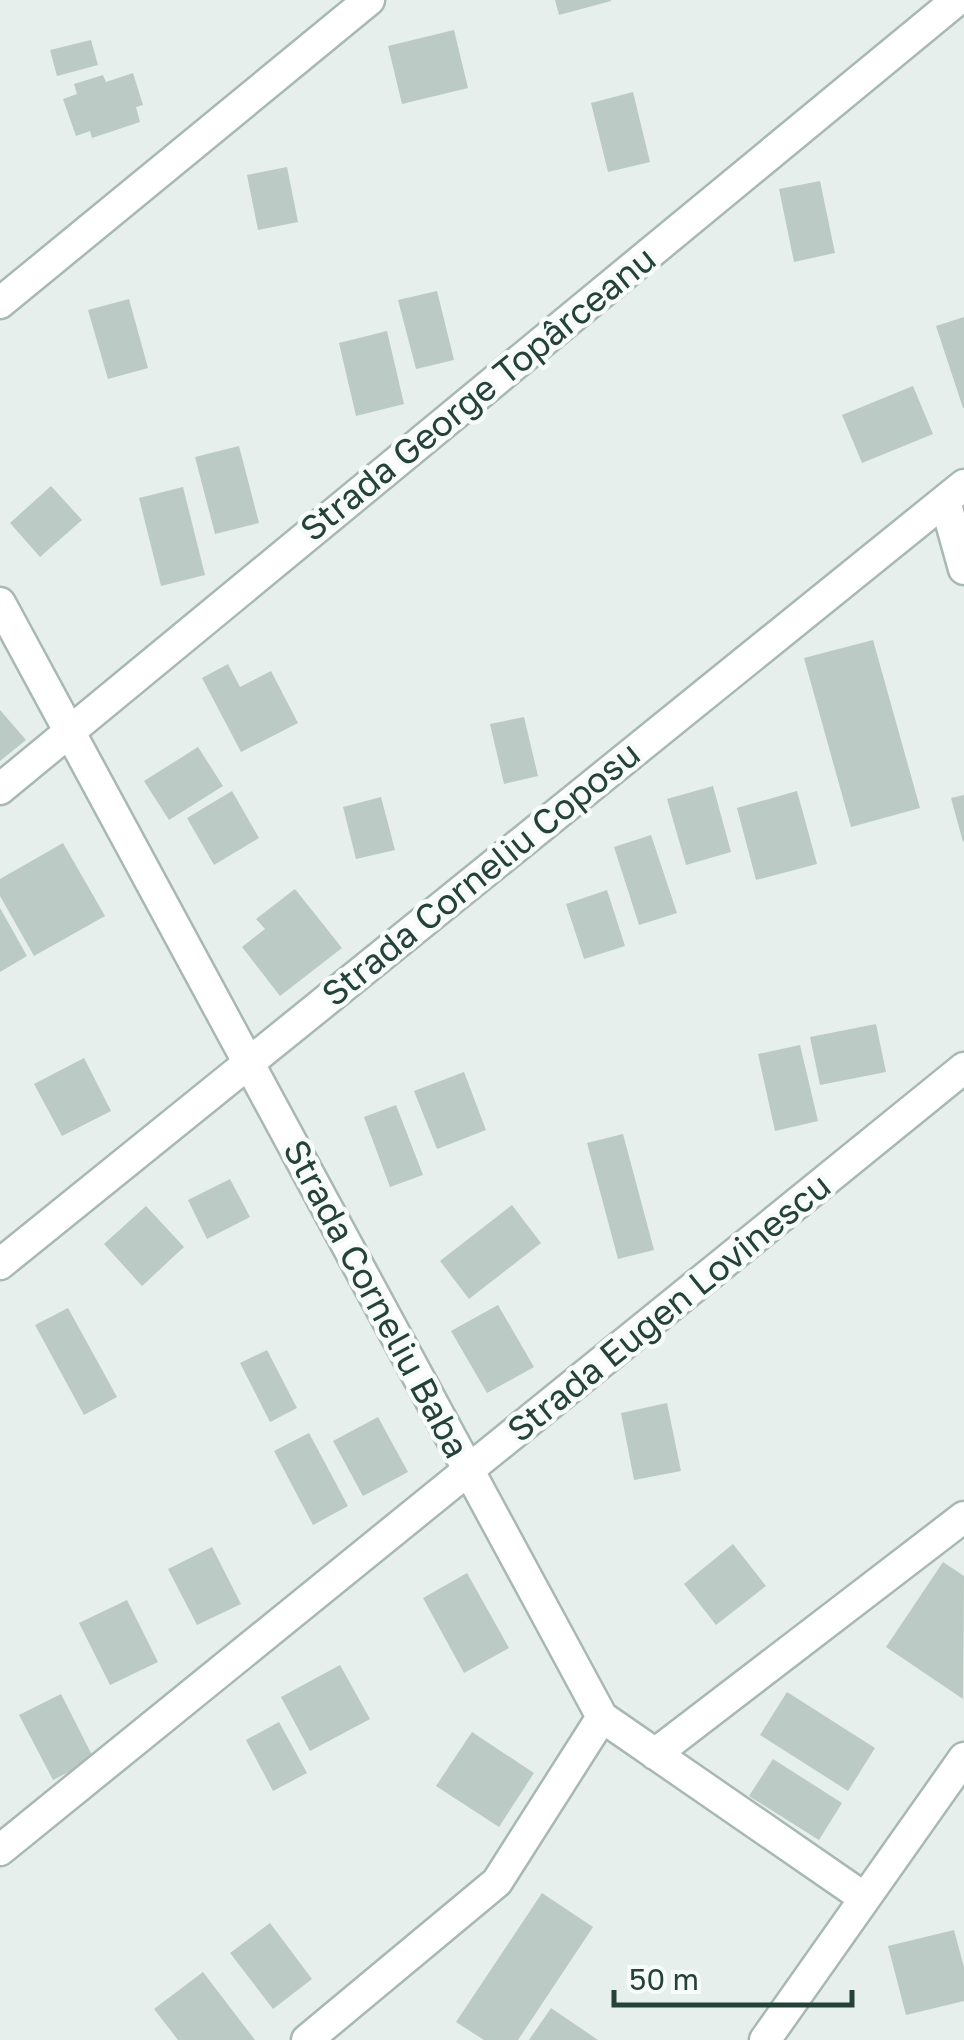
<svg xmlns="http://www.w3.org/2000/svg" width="964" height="2040" viewBox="0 0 964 2040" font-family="'Golos Text',sans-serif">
  <rect width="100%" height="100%" fill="#e6efeb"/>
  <path fill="#bbcac4" d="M 555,0 L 611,0 L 611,1 L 559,15 Z
    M 454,30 L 468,88 L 402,104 L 388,46 Z
    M 91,40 L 98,65 L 57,76 L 50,50 Z
    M 133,73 L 143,105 L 136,107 L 140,122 L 92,138 L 90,131 L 76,136 L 63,99 L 77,94 L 74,84 L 103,75 L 106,82 Z
    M 633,92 L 650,162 L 608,172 L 591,103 Z
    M 287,167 L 298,222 L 258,230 L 247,175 Z
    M 820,181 L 835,253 L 794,262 L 779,189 Z
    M 437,291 L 454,360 L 416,369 L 398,300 Z
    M 129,299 L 148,368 L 108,379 L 88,310 Z
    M 964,317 L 964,408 L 963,408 L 936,326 Z
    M 387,331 L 404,404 L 356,416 L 339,343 Z
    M 913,386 L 933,434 L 862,463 L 842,415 Z
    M 239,446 L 259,523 L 215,534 L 195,457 Z
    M 51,486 L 82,520 L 40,557 L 10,523 Z
    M 183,487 L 205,575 L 161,586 L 139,498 Z
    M 873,640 L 920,808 L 851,827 L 804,658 Z
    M 228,664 L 240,687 L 271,671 L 298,723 L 241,752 L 202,678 Z
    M 0,710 L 26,740 L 0,761 Z
    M 524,717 L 538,776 L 504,784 L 490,724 Z
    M 198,747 L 223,786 L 169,820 L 144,781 Z
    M 713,786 L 731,852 L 686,865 L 667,799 Z
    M 232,791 L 259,838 L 214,865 L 187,818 Z
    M 797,791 L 817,864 L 756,880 L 737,808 Z
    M 964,795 L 964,841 L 963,842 L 951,798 Z
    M 381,797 L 395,850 L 356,859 L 343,807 Z
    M 651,835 L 677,913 L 639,925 L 614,847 Z
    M 63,843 L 105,916 L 34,956 L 0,896 L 0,879 Z
    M 295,889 L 342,948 L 280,996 L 242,947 L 265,929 L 256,919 Z
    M 607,890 L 625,946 L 584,959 L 566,904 Z
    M 0,908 L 27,956 L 0,972 Z
    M 876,1024 L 886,1072 L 820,1085 L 810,1037 Z
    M 800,1045 L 818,1121 L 775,1131 L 758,1054 Z
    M 84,1058 L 111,1111 L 62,1136 L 34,1084 Z
    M 464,1072 L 486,1130 L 437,1149 L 414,1091 Z
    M 396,1105 L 423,1175 L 390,1187 L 364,1117 Z
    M 623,1134 L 654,1250 L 618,1259 L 587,1143 Z
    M 230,1179 L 250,1217 L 207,1239 L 188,1200 Z
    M 512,1205 L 541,1243 L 469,1299 L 440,1261 Z
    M 146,1206 L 184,1247 L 142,1286 L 104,1244 Z
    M 498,1305 L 534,1367 L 487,1393 L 451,1331 Z
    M 68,1308 L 117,1397 L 84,1415 L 35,1325 Z
    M 267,1350 L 297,1408 L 270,1422 L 240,1363 Z
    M 667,1403 L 681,1471 L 634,1480 L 621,1413 Z
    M 378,1417 L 408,1472 L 363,1496 L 333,1441 Z
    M 309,1433 L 348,1506 L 313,1525 L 274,1451 Z
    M 733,1544 L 766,1586 L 716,1625 L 684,1584 Z
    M 212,1547 L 241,1604 L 197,1625 L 168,1569 Z
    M 943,1562 L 964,1576 L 963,1699 L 886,1647 Z
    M 467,1573 L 509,1648 L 464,1673 L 423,1598 Z
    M 127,1600 L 158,1662 L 110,1685 L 79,1623 Z
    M 340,1665 L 370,1719 L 310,1751 L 281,1697 Z
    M 787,1692 L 875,1748 L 848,1791 L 760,1735 Z
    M 61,1694 L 94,1759 L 53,1780 L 19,1715 Z
    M 279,1722 L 307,1773 L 273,1791 L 246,1740 Z
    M 472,1732 L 534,1773 L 499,1827 L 436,1786 Z
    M 773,1759 L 842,1803 L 819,1840 L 749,1796 Z
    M 542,1893 L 593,1927 L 518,2040 L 484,2040 L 456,2022 Z
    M 270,1923 L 312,1979 L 273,2009 L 230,1953 Z
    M 954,1930 L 964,1967 L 964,2001 L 906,2015 L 888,1946 Z
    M 203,1972 L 255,2040 L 178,2040 L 154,2009 Z
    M 551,2008 L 598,2040 L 529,2040 Z"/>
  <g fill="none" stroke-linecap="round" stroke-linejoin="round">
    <g stroke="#a8b8b2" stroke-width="35">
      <path id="minor" d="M 0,303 L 369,0
        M 945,501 L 964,569
        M 0,603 L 602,1717 L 863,1897
        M 0,789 L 957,0
        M 0,1264 L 964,485
        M 655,1754 L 964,1517
        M 0,1850 L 964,1068
        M 307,2040 L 497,1882 L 602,1717
        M 765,2040 L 964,1758"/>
    </g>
    <use href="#minor" stroke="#fff" stroke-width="30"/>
  </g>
  <g text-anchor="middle" stroke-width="9" stroke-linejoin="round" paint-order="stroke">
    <g font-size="35" fill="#24423a" stroke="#f7fbf9">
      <text transform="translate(478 394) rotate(-39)" y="12">Strada George Topârceanu</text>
      <text transform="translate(481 874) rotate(-39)" y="12">Strada Corneliu Coposu</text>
      <text transform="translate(376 1299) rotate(62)" y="12">Strada Corneliu Baba</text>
      <text transform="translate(669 1308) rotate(-39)" y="12">Strada Eugen Lovinescu</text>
    </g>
  </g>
  <path d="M614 1990v15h238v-15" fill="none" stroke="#24423a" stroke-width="5"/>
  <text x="629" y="1990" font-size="30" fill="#24423a" stroke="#f7fbf9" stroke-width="8" paint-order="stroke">50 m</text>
</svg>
